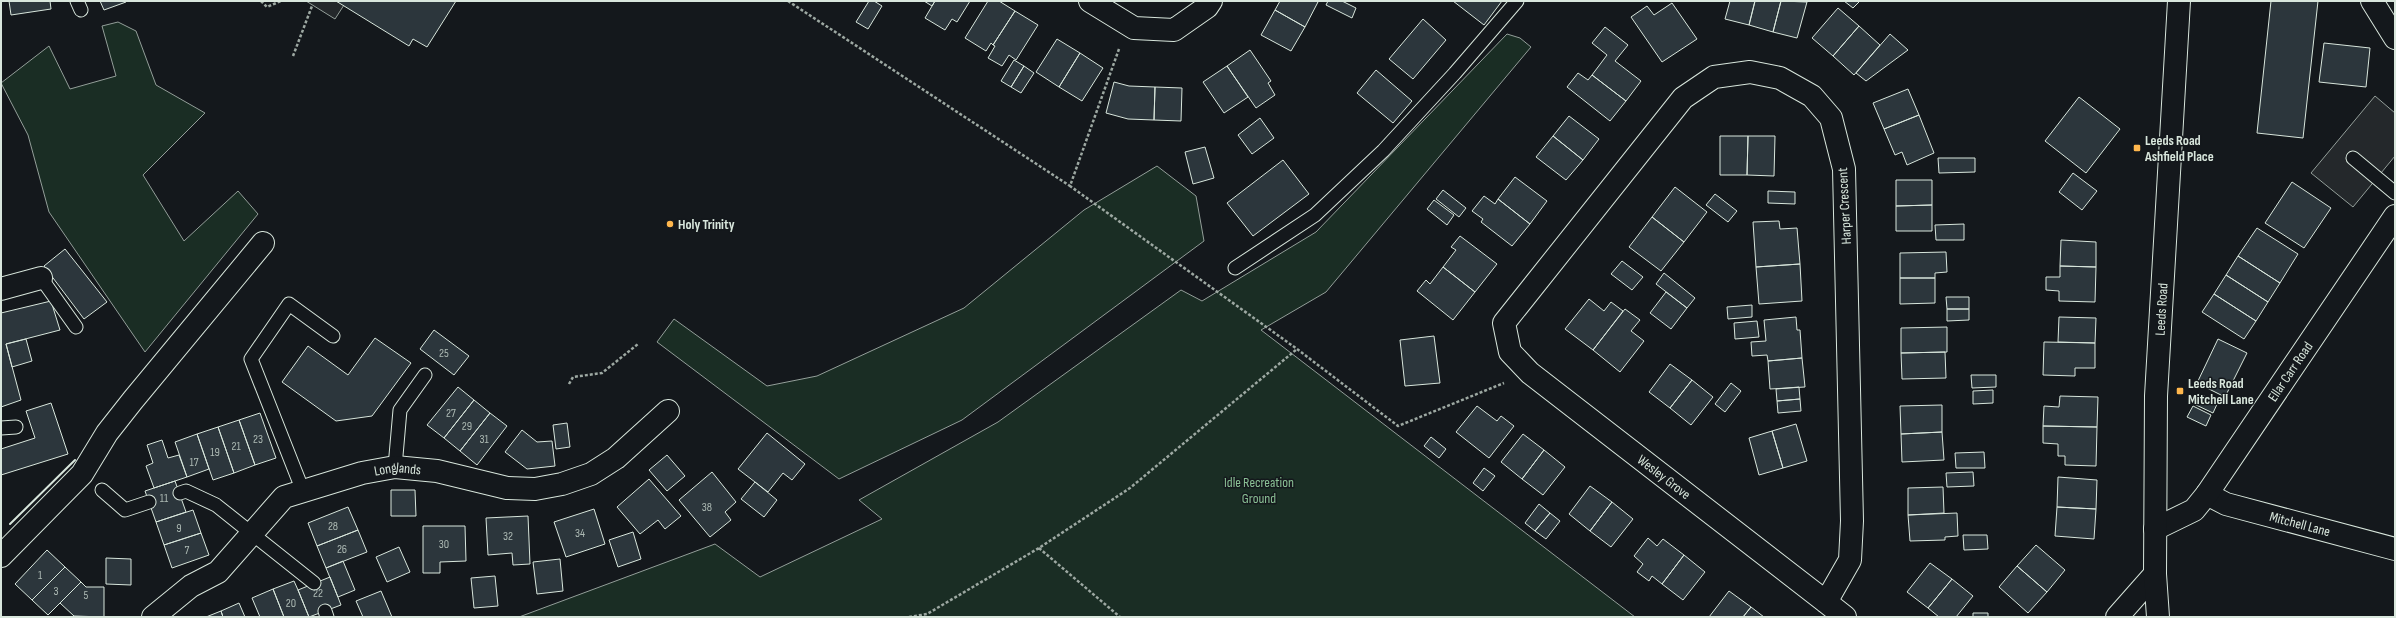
<svg xmlns="http://www.w3.org/2000/svg" width="2396" height="618" viewBox="0 0 2396 618" font-family="'Sofia Sans Condensed',sans-serif">
  <rect width="100%" height="100%" fill="#14181c"/>
  <path fill="#1a2d24" stroke="#939e99" d="M 118,22 L 136,31 L 156,85 L 205,113 L 143,175 L 184,241 L 238,191 L 258,214 L 145,352 L 49,212 L 28,135 L 1,83 L 49,46 L 70,89 L 116,76 L 102,26 Z
    M 1507,34 L 1520,38 L 1531,47 L 1326,292 L 1261,330 L 1635,617 L 519,617 L 715,544 L 760,577 L 882,519 L 859,500 L 998,422 L 1181,290 L 1202,301 L 1316,232 Z
    M 1157,166 L 1196,196 L 1204,241 L 962,420 L 839,479 L 657,342 L 674,319 L 767,386 L 817,376 L 964,308 L 1084,210 Z"/>
  <path fill="#24282b" stroke="#939e99" d="M 306,1 L 336,1 L 344,5 L 335,19 Z
    M 2375,96 L 2395,113 L 2395,156 L 2353,207 L 2311,173 Z"/>
  <path fill="#2c363c" stroke="#d8e6dc" d="M 9,1 L 50,1 L 51,9 L 11,15 Z
    M 100,1 L 125,1 L 126,2 L 104,10 Z
    M 336,1 L 456,1 L 427,47 L 413,39 L 409,46 Z
    M 869,1 L 874,1 L 882,6 L 868,29 L 856,22 Z
    M 924,1 L 935,1 L 932,6 Z
    M 935,1 L 970,1 L 957,22 L 952,19 L 945,30 L 925,18 Z
    M 988,1 L 999,1 L 1015,11 L 993,45 L 991,43 L 986,51 L 965,38 Z
    M 1280,1 L 1315,1 L 1318,2 L 1305,27 L 1275,10 Z
    M 1328,1 L 1342,1 L 1356,8 L 1352,18 L 1326,5 Z
    M 1453,1 L 1502,1 L 1484,25 Z
    M 1730,1 L 1755,1 L 1749,25 L 1725,19 Z
    M 1755,1 L 1781,1 L 1773,32 L 1749,25 Z
    M 1781,1 L 1807,2 L 1797,38 L 1773,32 Z
    M 1844,1 L 1860,1 L 1853,8 Z
    M 2271,1 L 2318,1 L 2303,138 L 2257,133 Z
    M 1672,3 L 1697,39 L 1662,62 L 1631,17 L 1647,6 L 1654,15 Z
    M 1838,8 L 1859,26 L 1833,56 L 1812,38 Z
    M 1275,10 L 1305,27 L 1291,51 L 1261,35 Z
    M 1015,11 L 1038,25 L 1016,60 L 1009,55 L 1002,66 L 988,58 L 995,46 L 993,45 Z
    M 1423,19 L 1446,40 L 1413,79 L 1389,59 Z
    M 1859,26 L 1880,45 L 1854,75 L 1833,56 Z
    M 1605,27 L 1628,45 L 1615,61 L 1641,81 L 1626,101 L 1592,75 L 1607,55 L 1592,43 Z
    M 1890,34 L 1908,50 L 1866,81 L 1856,73 Z
    M 1057,39 L 1080,53 L 1059,87 L 1036,72 Z
    M 2324,43 L 2370,48 L 2366,87 L 2319,82 Z
    M 1250,50 L 1271,81 L 1268,83 L 1275,95 L 1256,108 L 1227,66 Z
    M 1080,53 L 1103,68 L 1082,101 L 1059,87 Z
    M 1014,60 L 1024,66 L 1011,87 L 1001,81 Z
    M 1024,66 L 1034,73 L 1021,93 L 1011,87 Z
    M 1227,66 L 1248,97 L 1224,113 L 1203,82 Z
    M 1376,70 L 1412,101 L 1393,123 L 1357,93 Z
    M 1578,73 L 1588,80 L 1592,75 L 1626,101 L 1610,121 L 1567,87 Z
    M 1114,82 L 1129,86 L 1155,87 L 1154,120 L 1128,119 L 1106,113 Z
    M 1155,87 L 1182,88 L 1181,121 L 1154,120 Z
    M 1908,89 L 1919,115 L 1884,129 L 1873,103 Z
    M 2079,97 L 2120,129 L 2086,173 L 2045,141 Z
    M 1919,115 L 1934,153 L 1907,165 L 1902,152 L 1895,155 L 1884,129 Z
    M 1569,116 L 1599,139 L 1583,160 L 1553,136 Z
    M 1260,118 L 1274,138 L 1252,154 L 1238,135 Z
    M 1553,136 L 1583,160 L 1566,180 L 1536,157 Z
    M 1720,136 L 1748,136 L 1747,175 L 1720,175 Z
    M 1748,136 L 1775,136 L 1774,176 L 1747,175 Z
    M 1205,147 L 1214,178 L 1193,184 L 1185,152 Z
    M 1938,158 L 1975,158 L 1975,172 L 1939,173 Z
    M 1283,160 L 1309,194 L 1253,236 L 1227,203 Z
    M 2073,173 L 2097,191 L 2082,210 L 2059,192 Z
    M 1515,177 L 1547,201 L 1530,224 L 1498,199 Z
    M 1896,180 L 1932,180 L 1932,205 L 1896,206 Z
    M 2292,182 L 2331,208 L 2304,248 L 2265,223 Z
    M 1675,187 L 1707,212 L 1684,242 L 1652,217 Z
    M 1443,190 L 1466,208 L 1459,217 L 1436,199 Z
    M 1768,191 L 1795,192 L 1795,204 L 1768,203 Z
    M 1715,194 L 1737,211 L 1728,222 L 1706,205 Z
    M 1484,196 L 1495,204 L 1498,199 L 1530,224 L 1512,246 L 1481,222 L 1483,219 L 1472,211 Z
    M 1434,200 L 1454,215 L 1447,225 L 1427,209 Z
    M 1932,205 L 1932,231 L 1896,231 L 1896,206 Z
    M 1652,217 L 1684,242 L 1661,271 L 1629,247 Z
    M 1779,221 L 1780,229 L 1797,228 L 1800,264 L 1756,267 L 1753,222 Z
    M 1964,224 L 1964,240 L 1936,240 L 1935,225 Z
    M 2257,228 L 2298,254 L 2280,283 L 2238,256 Z
    M 1460,236 L 1497,264 L 1475,292 L 1443,267 L 1456,250 L 1451,247 Z
    M 2061,240 L 2096,242 L 2096,267 L 2060,266 Z
    M 65,249 L 107,302 L 84,319 L 44,266 Z
    M 1946,252 L 1947,272 L 1935,273 L 1935,278 L 1900,278 L 1900,253 Z
    M 2238,256 L 2280,283 L 2268,302 L 2226,275 Z
    M 1622,261 L 1643,277 L 1632,290 L 1611,274 Z
    M 1800,264 L 1802,301 L 1759,304 L 1756,267 Z
    M 2060,266 L 2096,267 L 2095,302 L 2059,301 L 2059,291 L 2046,290 L 2046,277 L 2060,277 Z
    M 1443,267 L 1475,292 L 1453,320 L 1417,291 L 1426,280 L 1430,284 Z
    M 1664,273 L 1695,298 L 1687,308 L 1656,284 Z
    M 2226,275 L 2268,302 L 2256,321 L 2214,294 Z
    M 1900,278 L 1935,278 L 1935,303 L 1900,304 Z
    M 1666,292 L 1687,308 L 1671,329 L 1650,313 Z
    M 2214,294 L 2256,321 L 2244,339 L 2202,312 Z
    M 1946,297 L 1969,297 L 1969,309 L 1947,309 Z
    M 1589,299 L 1604,311 L 1611,302 L 1623,311 L 1593,350 L 1565,329 Z
    M 51,301 L 60,330 L 6,344 L 21,400 L 1,407 L 1,313 Z
    M 1752,305 L 1752,317 L 1728,319 L 1727,307 Z
    M 1625,309 L 1640,320 L 1631,331 L 1644,341 L 1620,372 L 1593,350 Z
    M 1947,309 L 1969,309 L 1969,320 L 1947,321 Z
    M 1796,317 L 1797,330 L 1800,330 L 1802,358 L 1768,361 L 1767,355 L 1752,356 L 1751,342 L 1766,341 L 1764,320 Z
    M 2059,317 L 2096,318 L 2095,343 L 2058,342 Z
    M 1757,321 L 1759,337 L 1735,339 L 1734,323 Z
    M 1947,327 L 1947,352 L 1901,353 L 1901,328 Z
    M 434,330 L 469,356 L 454,375 L 420,349 Z
    M 1434,336 L 1440,383 L 1405,386 L 1400,340 Z
    M 375,338 L 411,363 L 372,416 L 336,421 L 282,382 L 308,346 L 348,375 Z
    M 26,339 L 32,361 L 12,367 L 6,344 Z
    M 2218,339 L 2247,353 L 2225,397 L 2197,383 Z
    M 2044,342 L 2095,343 L 2095,368 L 2075,368 L 2075,376 L 2043,375 Z
    M 1945,352 L 1946,378 L 1902,379 L 1901,353 Z
    M 1802,358 L 1805,387 L 1770,389 L 1768,361 Z
    M 1670,364 L 1692,380 L 1670,408 L 1649,392 Z
    M 1971,375 L 1996,375 L 1996,387 L 1972,388 Z
    M 1692,380 L 1713,397 L 1691,425 L 1670,408 Z
    M 1731,383 L 1741,391 L 1725,412 L 1715,404 Z
    M 458,387 L 474,400 L 444,438 L 427,425 Z
    M 1799,387 L 1800,399 L 1777,401 L 1776,389 Z
    M 1993,390 L 1993,403 L 1973,404 L 1973,391 Z
    M 2199,394 L 2218,402 L 2213,413 L 2194,404 Z
    M 2060,396 L 2098,397 L 2097,427 L 2043,426 L 2044,406 L 2059,407 Z
    M 1800,399 L 1801,411 L 1778,413 L 1777,401 Z
    M 474,400 L 490,413 L 460,451 L 444,438 Z
    M 51,403 L 68,454 L 1,475 L 1,449 L 35,438 L 26,411 Z
    M 1942,405 L 1942,432 L 1901,434 L 1900,406 Z
    M 1477,406 L 1497,421 L 1501,416 L 1514,426 L 1489,458 L 1456,432 Z
    M 2193,406 L 2211,415 L 2206,426 L 2187,417 Z
    M 260,413 L 276,458 L 255,465 L 239,420 Z
    M 490,413 L 507,426 L 477,465 L 460,451 Z
    M 239,420 L 255,465 L 234,473 L 218,427 Z
    M 567,423 L 570,447 L 556,449 L 553,425 Z
    M 1796,424 L 1807,461 L 1783,468 L 1772,431 Z
    M 2043,426 L 2097,427 L 2096,466 L 2065,465 L 2065,456 L 2058,456 L 2058,444 L 2043,443 Z
    M 218,427 L 234,473 L 213,480 L 197,434 Z
    M 522,430 L 537,442 L 552,441 L 555,466 L 527,469 L 505,452 Z
    M 1772,431 L 1783,468 L 1759,475 L 1749,438 Z
    M 1942,432 L 1944,460 L 1902,462 L 1901,434 Z
    M 767,433 L 805,464 L 792,480 L 783,473 L 768,492 L 738,469 Z
    M 197,434 L 209,469 L 187,477 L 175,442 Z
    M 1523,434 L 1544,450 L 1522,479 L 1501,462 Z
    M 1431,437 L 1446,449 L 1439,458 L 1424,446 Z
    M 162,440 L 168,458 L 179,455 L 187,477 L 154,488 L 146,466 L 153,463 L 147,445 Z
    M 1544,450 L 1565,467 L 1543,495 L 1522,479 Z
    M 1984,452 L 1985,468 L 1956,468 L 1955,453 Z
    M 667,455 L 685,476 L 667,491 L 649,470 Z
    M 1484,468 L 1495,476 L 1483,491 L 1473,483 Z
    M 712,472 L 736,502 L 725,512 L 731,520 L 710,537 L 679,500 Z
    M 1973,472 L 1974,486 L 1947,487 L 1946,473 Z
    M 2058,477 L 2097,480 L 2096,509 L 2057,507 Z
    M 649,479 L 681,516 L 665,529 L 658,520 L 640,534 L 617,507 Z
    M 175,481 L 186,512 L 156,522 L 145,491 Z
    M 755,482 L 777,500 L 764,517 L 741,499 Z
    M 1590,486 L 1612,502 L 1590,531 L 1569,514 Z
    M 1943,487 L 1944,513 L 1908,515 L 1908,488 Z
    M 391,490 L 415,490 L 416,516 L 391,516 Z
    M 1612,502 L 1633,519 L 1611,547 L 1590,531 Z
    M 1539,504 L 1550,513 L 1535,531 L 1525,523 Z
    M 348,507 L 358,530 L 317,546 L 308,523 Z
    M 2057,507 L 2096,509 L 2094,539 L 2055,536 Z
    M 594,509 L 605,544 L 566,557 L 554,522 Z
    M 193,510 L 201,533 L 164,545 L 156,522 Z
    M 1550,513 L 1560,521 L 1546,539 L 1535,531 Z
    M 1957,513 L 1958,536 L 1945,537 L 1945,540 L 1910,541 L 1908,515 Z
    M 528,516 L 530,564 L 513,565 L 512,553 L 488,555 L 486,518 Z
    M 423,526 L 465,526 L 466,561 L 440,562 L 440,573 L 423,573 Z
    M 358,530 L 367,552 L 326,568 L 317,546 Z
    M 633,532 L 641,559 L 618,567 L 609,540 Z
    M 201,533 L 209,555 L 172,568 L 164,545 Z
    M 1963,535 L 1987,535 L 1988,549 L 1964,550 Z
    M 1648,538 L 1657,546 L 1663,539 L 1684,555 L 1662,584 L 1652,576 L 1649,581 L 1637,572 L 1643,564 L 1634,556 Z
    M 2036,545 L 2065,570 L 2047,592 L 2017,566 Z
    M 399,547 L 410,572 L 387,582 L 376,557 Z
    M 47,550 L 65,567 L 32,600 L 15,584 Z
    M 1684,555 L 1705,572 L 1683,600 L 1662,584 Z
    M 106,558 L 131,559 L 131,585 L 106,584 Z
    M 560,559 L 563,591 L 537,594 L 533,562 Z
    M 343,561 L 355,590 L 338,597 L 326,568 Z
    M 1930,563 L 1952,579 L 1928,608 L 1907,592 Z
    M 2017,566 L 2047,592 L 2028,613 L 1999,587 Z
    M 65,567 L 81,582 L 48,615 L 32,600 Z
    M 495,576 L 498,606 L 474,608 L 471,578 Z
    M 330,577 L 341,605 L 309,617 L 298,590 Z
    M 1952,579 L 1973,596 L 1956,617 L 1939,617 L 1928,608 Z
    M 294,581 L 298,590 L 309,617 L 284,617 L 273,589 Z
    M 81,582 L 86,587 L 104,587 L 104,617 L 74,616 L 60,603 Z
    M 273,589 L 284,617 L 260,617 L 252,598 Z
    M 381,591 L 392,617 L 363,617 L 356,601 Z
    M 1729,591 L 1751,607 L 1743,617 L 1709,617 Z
    M 239,603 L 245,617 L 223,617 L 221,611 Z
    M 1751,607 L 1764,617 L 1743,617 Z
    M 221,611 L 223,617 L 206,617 Z
    M 1973,613 L 1988,613 L 1988,617 L 1973,617 Z"/>
  <g fill="none" stroke-linecap="round" stroke-linejoin="round">
    <g stroke="#d8e6dc" stroke-width="15">
      <path id="service" d="M 77,1 L 81,10
        M 2353,158 L 2395,193
        M 1235,268 L 1315,215 L 1383,151 L 1455,73 L 1517,1
        M 41,278 L 76,327
        M 1,428 L 16,427
        M 395,467 L 400,410 L 425,375
        M 102,490 L 125,510 L 149,502
        M 303,491 L 251,359 L 289,304 L 333,336
        M 180,493 L 186,491 L 216,505 L 314,583
        M 325,611 L 327,617"/>
    </g>
    <g stroke="#d8e6dc" stroke-width="24">
      <g id="minor">
        <path d="M 1090,1 L 1134,28 L 1174,30 L 1207,7 L 1211,1"/>
        <path d="M 2372,1 L 2395,38"/>
        <path d="M 1,289 L 41,278"/>
        <path id="s1" d="M 2207,494 L 2226,504 L 2395,549"/>
        <path id="s2" d="M 2155,529 L 2194,510 L 2207,494 L 2395,216"/>
        <path d="M 1,556 L 82,474 L 107,433 L 133,400 L 263,243"/>
        <path id="s3" d="M 1826,602 L 1850,560 L 1852,521 L 1844,169 L 1831,118 L 1812,96 L 1780,78 L 1750,72 L 1714,77 L 1683,98 L 1504,323 L 1510,352 L 1530,373 L 1826,602 L 1845,617"/>
        <path id="s4" d="M 153,617 L 191,586 L 218,572 L 284,497 L 362,473 L 395,467 L 437,471 L 507,488 L 535,489 L 562,484 L 591,474 L 616,458 L 668,411"/>
        <path d="M 2117,617 L 2155,574"/>
      </g>
    </g>
    <g stroke="#d8e6dc" stroke-width="24">
      <g id="primary">
        <path id="s5" d="M 2158,617 L 2155,574 L 2156,396 L 2179,1"/>
      </g>
    </g>
    <path stroke="#9da8a2" stroke-width="2.5" stroke-dasharray="3 2" stroke-linecap="butt" d="M 261,1 L 267,7 L 281,1
      M 788,1 L 1070,186
      M 1119,49 L 1070,186 L 1297,349 L 1398,426 L 1504,383
      M 293,56 L 312,6
      M 569,384 L 573,377 L 602,373 L 638,344
      M 1039,548 L 1120,617
      M 909,617 L 927,614 L 1039,548 L 1130,488 L 1297,349"/>
    <use href="#service" stroke="#14181c" stroke-width="13"/>
    <use href="#minor" stroke="#14181c" stroke-width="22"/>
    <use href="#primary" stroke="#14181c" stroke-width="22"/>
    <path stroke="#d8e6dc" stroke-width="2" d="M 10,524 L 75,460"/>
  </g>
  <g fill="#ffb74d" stroke="#14181c" stroke-width="1.5">
    <rect x="2133" y="144" width="8" height="8" rx="2"/>
    <circle cx="670" cy="224" r="4"/>
    <rect x="2176" y="387" width="8" height="8" rx="2"/>
  </g>
  <g text-anchor="middle" stroke-width="3" stroke-linejoin="round" paint-order="stroke">
    <g font-size="12" fill="#adbab4">
      <text x="444" y="357">25</text>
      <text x="451" y="417">27</text>
      <text x="467" y="430">29</text>
      <text x="258" y="443">23</text>
      <text x="484" y="443">31</text>
      <text x="236" y="450">21</text>
      <text x="215" y="456">19</text>
      <text x="194" y="466">17</text>
      <text x="164" y="502">11</text>
      <text x="707" y="511">38</text>
      <text x="333" y="530">28</text>
      <text x="179" y="532">9</text>
      <text x="580" y="537">34</text>
      <text x="508" y="540">32</text>
      <text x="444" y="548">30</text>
      <text x="342" y="553">26</text>
      <text x="187" y="554">7</text>
      <text x="40" y="579">1</text>
      <text x="56" y="595">3</text>
      <text x="318" y="597">22</text>
      <text x="86" y="599">5</text>
      <text x="291" y="607">20</text>
    </g>
    <g font-size="14" font-weight="bold" fill="#d8e6dc" stroke="#14181c" text-anchor="start">
      <text x="2145" y="145">Leeds Road<tspan x="2145" dy="16">Ashfield Place</tspan></text>
      <text x="678" y="229">Holy Trinity</text>
      <text x="2188" y="388">Leeds Road<tspan x="2188" dy="16">Mitchell Lane</tspan></text>
    </g>
    <g font-size="14" fill="#d8e6dc" stroke="#14181c">
      <text transform="translate(1844 206) rotate(-93)" y="5">Harper Crescent</text>
      <text dy="5" stroke="none"><textPath href="#s5" startOffset="308">Leeds Road</textPath></text>
      <text dy="5" stroke="none"><textPath href="#s2" startOffset="212">Ellar Carr Road</textPath></text>
      <text dy="5" stroke="none"><textPath href="#s4" startOffset="297">Longlands</textPath></text>
      <text dy="5" stroke="none"><textPath href="#s3" startOffset="1178">Wesley Grove</textPath></text>
      <text dy="5" stroke="none"><textPath href="#s1" startOffset="98">Mitchell Lane</textPath></text>
    </g>
    <g font-size="14" fill="#8ac095" stroke="#14181c">
      <text x="1259" y="487">Idle Recreation<tspan x="1259" dy="16">Ground</tspan></text>
    </g>
  </g>
  <rect width="2396" height="618" fill="none" stroke="#d8e6dc" stroke-width="4"/>
</svg>
